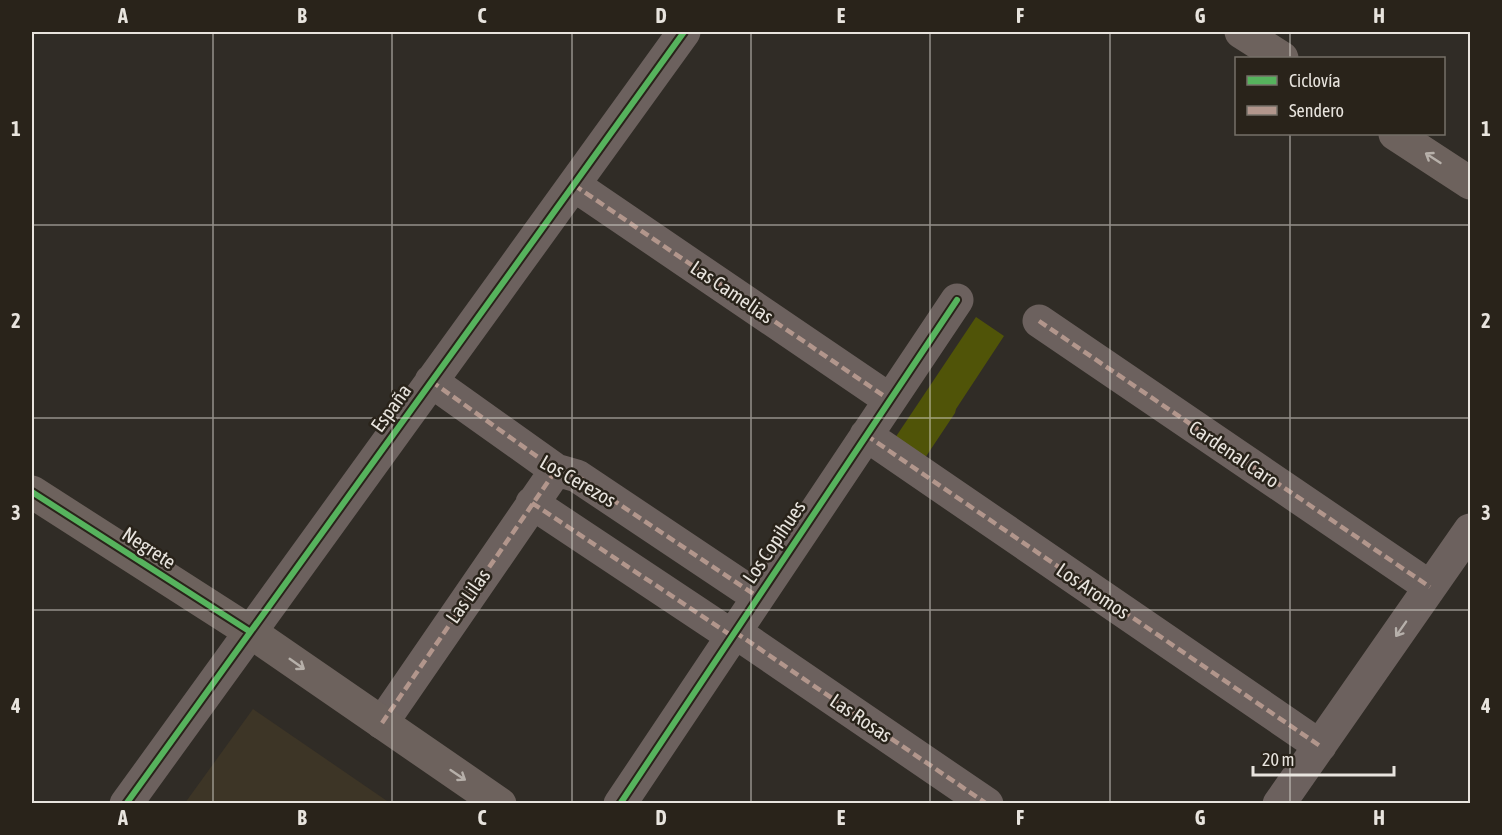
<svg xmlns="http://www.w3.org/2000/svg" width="1502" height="835" viewBox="0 0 1502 835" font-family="'Asap Condensed',sans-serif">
  <rect width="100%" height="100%" fill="#302c26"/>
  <path fill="#3d3526" d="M 253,709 L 390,803 L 185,803 Z"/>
  <path fill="#505408" d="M 976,317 L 1004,336 L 956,409 L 955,413 L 923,461 L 893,441 Z"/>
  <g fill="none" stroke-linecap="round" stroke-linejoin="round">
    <path stroke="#6c615e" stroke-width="33" d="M 574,185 L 890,400
      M 1039,321 L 1430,587
      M 431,381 L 556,470 L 577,476 L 758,597
      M 866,435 L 1320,746
      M 532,503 L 732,636
      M 735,632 L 987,804
      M 382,723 L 556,470
      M 126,804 C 311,545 499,290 684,32
      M 620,804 L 957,300
      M 1279,804 L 1470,530"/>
    <path stroke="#6d625d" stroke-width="33" d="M 1241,32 L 1282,58
      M 1395,134 L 1470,183
      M 32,492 L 249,631 L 500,804"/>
    <path stroke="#b2968c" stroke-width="4.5" stroke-dasharray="9 4.5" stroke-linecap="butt" d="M 574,185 L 890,400
      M 1039,321 L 1430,587
      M 431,381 L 556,470 L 577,476 L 758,597
      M 866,435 L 1320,746
      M 532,503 L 732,636
      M 735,632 L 987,804
      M 382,723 L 556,470"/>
    <g stroke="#29231a" stroke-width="10">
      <path id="cycleway" d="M 32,492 L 249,631
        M 126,804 C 311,545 499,290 684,32
        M 620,804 L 957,300"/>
    </g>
    <use href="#cycleway" stroke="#56b35d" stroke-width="6"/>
  </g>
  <defs><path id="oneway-shaft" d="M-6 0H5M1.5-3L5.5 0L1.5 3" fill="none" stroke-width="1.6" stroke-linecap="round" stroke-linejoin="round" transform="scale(1.5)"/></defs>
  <g stroke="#b7b0aa">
    <use href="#oneway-shaft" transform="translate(1433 158) rotate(-147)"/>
    <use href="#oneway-shaft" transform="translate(297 664) rotate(35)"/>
    <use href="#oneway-shaft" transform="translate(458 775) rotate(34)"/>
  </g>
  <use stroke="#b6b0ab" href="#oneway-shaft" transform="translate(1401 629) rotate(125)"/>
  <path fill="none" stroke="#e8e4de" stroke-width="1.5" stroke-opacity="0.55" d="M 213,32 L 213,804M 392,32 L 392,804M 572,32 L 572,804M 751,32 L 751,804M 930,32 L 930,804M 1110,32 L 1110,804M 1290,32 L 1290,58M 1290,134 L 1290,804M 32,225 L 1470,225M 32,418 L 1470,418M 32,610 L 1470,610"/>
  <g text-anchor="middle" stroke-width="5" stroke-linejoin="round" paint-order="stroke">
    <g font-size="20" fill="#e8e4de" stroke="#29231a">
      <text transform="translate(732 292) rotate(34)" y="7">Las Camelias</text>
      <text transform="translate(391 408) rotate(-54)" y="7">España</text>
      <text transform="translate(1234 454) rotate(34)" y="7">Cardenal Caro</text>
      <text transform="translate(578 481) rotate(30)" y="7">Los Cerezos</text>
      <text transform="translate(774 542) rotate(-56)" y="7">Los Copihues</text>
      <text transform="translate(149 548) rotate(33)" y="7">Negrete</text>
      <text transform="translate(1093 591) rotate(34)" y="7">Los Aromos</text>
      <text transform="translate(468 596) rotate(-55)" y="7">Las Lilas</text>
      <text transform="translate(861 718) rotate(34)" y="7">Las Rosas</text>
    </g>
  </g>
  <rect width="1502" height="835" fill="none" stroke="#29231a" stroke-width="66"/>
  <rect x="1235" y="57" width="210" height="78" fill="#29231a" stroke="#757068" stroke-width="1.5"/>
  <rect x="1247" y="76" width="30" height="9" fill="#56b35d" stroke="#757068" stroke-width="1.5"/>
  <text x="1289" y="87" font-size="18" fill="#e8e4de">Ciclovía</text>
  <rect x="1247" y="106" width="30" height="9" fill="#b2968c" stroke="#757068" stroke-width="1.5"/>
  <text x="1289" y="117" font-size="18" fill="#e8e4de">Sendero</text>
  <path d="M1253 766v9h141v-9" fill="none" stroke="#e8e4de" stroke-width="3"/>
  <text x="1262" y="766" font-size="18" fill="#e8e4de" stroke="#29231a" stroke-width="4.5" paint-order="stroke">20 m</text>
  <rect x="33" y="33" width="1436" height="769" fill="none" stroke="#e8e4de" stroke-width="2"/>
  <g font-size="20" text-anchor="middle" font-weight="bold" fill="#e8e4de">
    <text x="123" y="23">A</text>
    <text x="302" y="23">B</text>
    <text x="482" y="23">C</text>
    <text x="661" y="23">D</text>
    <text x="841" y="23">E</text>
    <text x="1020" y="23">F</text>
    <text x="1200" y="23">G</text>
    <text x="1379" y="23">H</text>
    <text x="16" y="136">1</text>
    <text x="1486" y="136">1</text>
    <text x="16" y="328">2</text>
    <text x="1486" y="328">2</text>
    <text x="16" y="520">3</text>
    <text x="1486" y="520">3</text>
    <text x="16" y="713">4</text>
    <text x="1486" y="713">4</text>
    <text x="123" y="825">A</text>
    <text x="302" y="825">B</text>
    <text x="482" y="825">C</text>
    <text x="661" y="825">D</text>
    <text x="841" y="825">E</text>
    <text x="1020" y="825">F</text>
    <text x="1200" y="825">G</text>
    <text x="1379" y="825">H</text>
  </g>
</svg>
